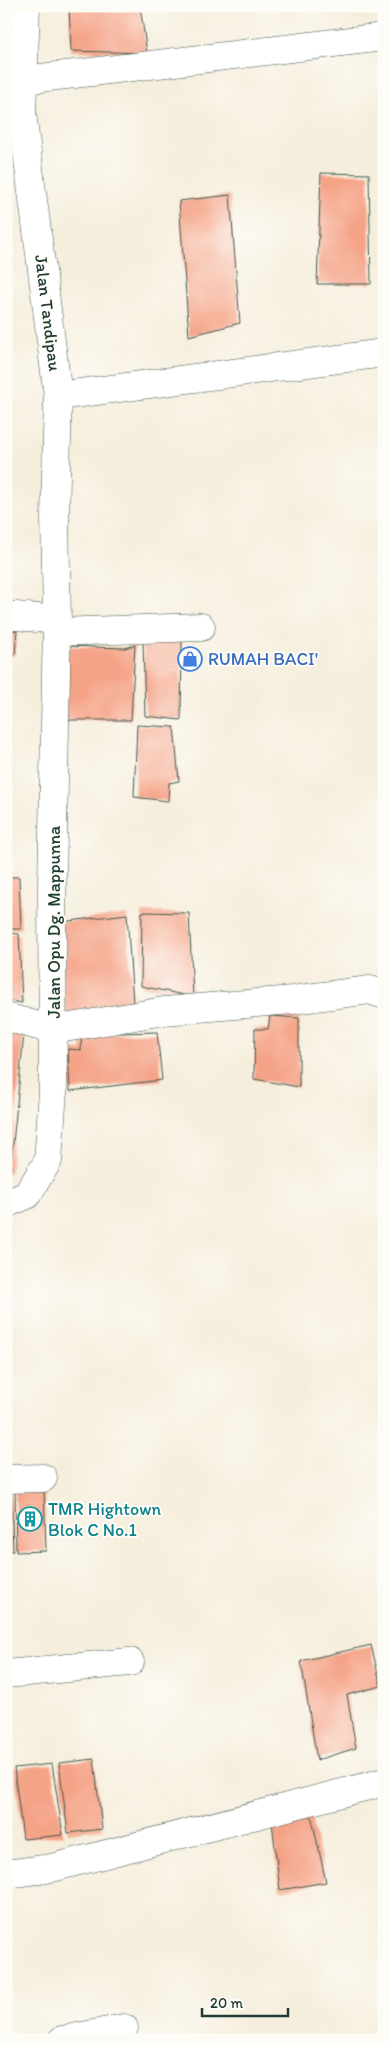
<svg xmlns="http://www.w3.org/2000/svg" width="390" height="2046" viewBox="0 0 390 2046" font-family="Itim,sans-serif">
  <rect width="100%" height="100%" fill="#fdfcf7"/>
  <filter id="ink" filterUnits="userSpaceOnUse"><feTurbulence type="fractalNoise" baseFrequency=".02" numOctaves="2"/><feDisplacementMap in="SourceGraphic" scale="10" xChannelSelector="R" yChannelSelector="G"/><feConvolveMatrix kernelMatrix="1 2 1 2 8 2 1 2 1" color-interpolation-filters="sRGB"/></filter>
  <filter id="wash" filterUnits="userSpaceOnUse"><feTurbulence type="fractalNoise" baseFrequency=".0096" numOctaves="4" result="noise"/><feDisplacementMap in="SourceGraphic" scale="20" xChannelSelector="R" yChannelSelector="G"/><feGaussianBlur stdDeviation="1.12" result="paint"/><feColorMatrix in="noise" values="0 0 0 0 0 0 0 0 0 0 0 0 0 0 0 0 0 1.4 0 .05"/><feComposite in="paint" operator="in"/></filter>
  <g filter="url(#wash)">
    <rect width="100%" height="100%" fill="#f6eedc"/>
    <g id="blocks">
      <path fill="#f5a387" d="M 69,6 L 140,6 L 147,53 L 71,51 Z
        M 321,173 L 369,174 L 371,284 L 317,284 Z
        M 230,195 L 240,323 L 189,336 L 179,201 Z
        M 17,630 L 15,655 L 6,658 L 6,631 Z
        M 182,638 L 181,720 L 145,716 L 143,641 Z
        M 135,645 L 131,720 L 63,720 L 66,646 L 125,648 Z
        M 137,725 L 174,727 L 179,781 L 169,783 L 168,801 L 134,797 Z
        M 6,877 L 19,877 L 21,929 L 6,929 Z
        M 142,912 L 189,913 L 193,997 L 141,986 Z
        M 127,914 L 133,1004 L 62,1015 L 61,922 Z
        M 6,933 L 19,934 L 22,1003 L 6,1000 Z
        M 270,1016 L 299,1018 L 299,1087 L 254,1079 L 255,1029 L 268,1029 Z
        M 157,1032 L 162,1080 L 70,1091 L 68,1049 L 81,1050 L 82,1034 Z
        M 6,1033 L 24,1034 L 10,1173 L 6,1172 Z
        M 6,1487 L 11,1487 L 13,1551 L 6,1551 Z
        M 15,1488 L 44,1488 L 46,1551 L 16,1552 Z
        M 371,1645 L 381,1686 L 347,1695 L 356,1748 L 317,1760 L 301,1661 Z
        M 94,1759 L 102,1829 L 68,1833 L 59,1763 Z
        M 52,1764 L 63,1835 L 23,1839 L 14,1768 Z
        M 311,1815 L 326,1882 L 280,1890 L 272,1822 Z"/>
    </g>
  </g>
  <g filter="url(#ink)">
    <use href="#blocks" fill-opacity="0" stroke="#3f584d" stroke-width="1"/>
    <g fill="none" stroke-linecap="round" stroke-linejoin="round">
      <g stroke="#3f584d" stroke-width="29">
        <path id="minor" d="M 24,80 L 384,37
          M 58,396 L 384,353
          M 6,615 L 57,620
          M 57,632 L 201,627
          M 6,1017 L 53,1030 L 164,1011 L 292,1000 L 370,990 L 384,995
          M 6,1204 L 27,1195 L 48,1161 L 53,1091 L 52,887 L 57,620 L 55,517 L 58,396 L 22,113 L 26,6
          M 6,1479 L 43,1478
          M 6,1674 L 130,1662
          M 6,1874 L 52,1868 L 384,1782
          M 62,2040 L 124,2028"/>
      </g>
      <use href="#minor" stroke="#fff" stroke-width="28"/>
    </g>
  </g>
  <defs>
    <g id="shop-ring" transform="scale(1.25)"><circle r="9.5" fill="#fdfcf7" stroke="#3f7fe0" stroke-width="1.5"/><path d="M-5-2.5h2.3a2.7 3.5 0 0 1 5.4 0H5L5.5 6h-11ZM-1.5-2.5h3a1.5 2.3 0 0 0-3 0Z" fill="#3f7fe0"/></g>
    <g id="building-ring" transform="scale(1.25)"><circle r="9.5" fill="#fdfcf7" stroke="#0f9aa8" stroke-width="1.5"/><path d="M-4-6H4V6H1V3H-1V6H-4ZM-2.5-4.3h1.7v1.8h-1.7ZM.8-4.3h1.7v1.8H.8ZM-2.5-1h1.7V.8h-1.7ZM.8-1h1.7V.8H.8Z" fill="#0f9aa8"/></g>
  </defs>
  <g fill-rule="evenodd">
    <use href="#shop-ring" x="190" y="659"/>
    <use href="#building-ring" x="30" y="1519"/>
  </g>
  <g text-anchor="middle" stroke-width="4" stroke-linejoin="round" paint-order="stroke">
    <g font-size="18" fill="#1f3d34" stroke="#fdfcf7">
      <text transform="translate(48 313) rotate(83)" y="6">Jalan Tandipau</text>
      <text transform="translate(54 922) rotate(-90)" y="6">Jalan Opu Dg. Mappunna</text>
    </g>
    <g font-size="18" fill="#366cbe" stroke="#fdfcf7" text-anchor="start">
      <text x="208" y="665">RUMAH BACI'</text>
    </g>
    <g font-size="18" fill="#0d838f" stroke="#fdfcf7" text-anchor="start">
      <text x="48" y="1515">TMR Hightown<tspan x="48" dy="21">Blok C No.1</tspan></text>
    </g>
  </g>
  <rect width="390" height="2046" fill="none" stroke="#fdfcf7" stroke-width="25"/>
  <path d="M202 2008v8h86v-8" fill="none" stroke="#1f3d34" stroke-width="2.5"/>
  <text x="210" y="2008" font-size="15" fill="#1f3d34" stroke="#fdfcf7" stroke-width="4" paint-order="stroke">20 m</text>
</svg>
